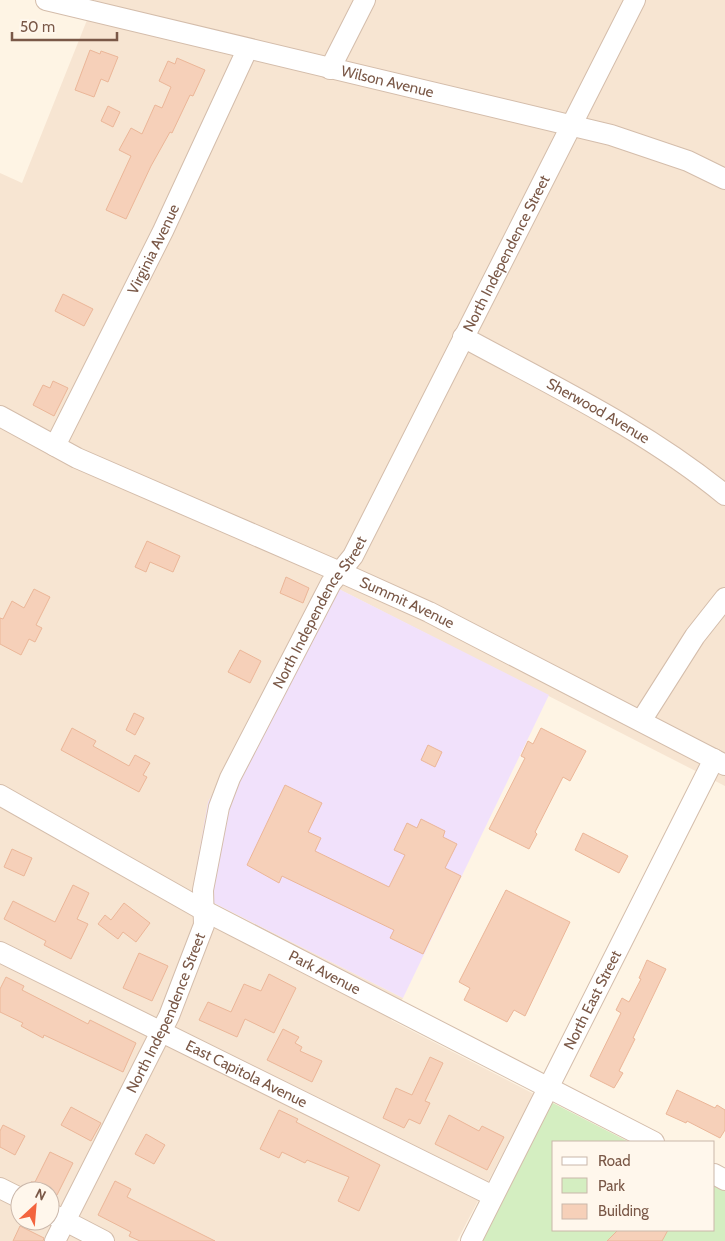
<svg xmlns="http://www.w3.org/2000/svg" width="725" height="1241" viewBox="0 0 725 1241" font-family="Cabin,sans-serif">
  <rect width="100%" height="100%" fill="#fef4e4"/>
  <path fill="#f7e5d2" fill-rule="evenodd" d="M 95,0 L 725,0 L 725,786 L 327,583 L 192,892 L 403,998 L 391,1020 L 534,1094 L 457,1241 L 0,1241 L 0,173 L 22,183 ZM 20,1191 L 50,1191 L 50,1221 L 20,1221 Z"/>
  <path fill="#f1e1fb" d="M 327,583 L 549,695 L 403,998 L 192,892 L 208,802 Z"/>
  <path fill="#d4eec1" d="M 551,1102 L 629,1142 L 554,1142 L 554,1230 L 714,1230 L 714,1186 L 725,1191 L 725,1241 L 481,1241 Z"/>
  <path fill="#f6d0b9" stroke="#ebb698" d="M 90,50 L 100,54 L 101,51 L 118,57 L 108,82 L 101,79 L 94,97 L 75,90 Z
    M 177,58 L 205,70 L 193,96 L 190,95 L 172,133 L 170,132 L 151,166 L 126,219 L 106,210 L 131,156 L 119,150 L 131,128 L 142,134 L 155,105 L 162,108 L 171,87 L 159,81 L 168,61 L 175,64 Z
    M 108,106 L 120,112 L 113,127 L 101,121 Z
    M 63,294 L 93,309 L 84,326 L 55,311 Z
    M 53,381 L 68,388 L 54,416 L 33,405 L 43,385 L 50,388 Z
    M 147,541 L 180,556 L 173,572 L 150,562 L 146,572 L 135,567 Z
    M 286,577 L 309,588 L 303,603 L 280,593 Z
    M 34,589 L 50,597 L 36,625 L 42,628 L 35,642 L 29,639 L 21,655 L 0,644 L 0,618 L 3,619 L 12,601 L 24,608 Z
    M 240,650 L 261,661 L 250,683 L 228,672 Z
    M 134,713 L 144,718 L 135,735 L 126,730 Z
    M 72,728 L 96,741 L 93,746 L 129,766 L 135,755 L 150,763 L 143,775 L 147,777 L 139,792 L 61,750 Z
    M 541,728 L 586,751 L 570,781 L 563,777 L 535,832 L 537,834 L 529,849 L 489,829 L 525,758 L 521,756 L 528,741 L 533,744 Z
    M 428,745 L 442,752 L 435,767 L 421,760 Z
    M 285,785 L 322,803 L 308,832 L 321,838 L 315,851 L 389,887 L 405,855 L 394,850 L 407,823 L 417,828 L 421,819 L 445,831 L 443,837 L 457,844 L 445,868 L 461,876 L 423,954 L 390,938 L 394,930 L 282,876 L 279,883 L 247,865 Z
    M 583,833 L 628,856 L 619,873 L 575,850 Z
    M 12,849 L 32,858 L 24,876 L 4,867 Z
    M 73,885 L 89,893 L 77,919 L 88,924 L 71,959 L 44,945 L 46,941 L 4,919 L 13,901 L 55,922 Z
    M 506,890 L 570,922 L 525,1016 L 514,1010 L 507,1022 L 464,1000 L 470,988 L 459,982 Z
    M 124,903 L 150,923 L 136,942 L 123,932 L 118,939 L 98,924 L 105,915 L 111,920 Z
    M 139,953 L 168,966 L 152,1001 L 123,988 Z
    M 647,960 L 666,969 L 633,1038 L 635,1039 L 619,1071 L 623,1073 L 614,1088 L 590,1076 L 621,1013 L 616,1010 L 622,998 L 629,1002 L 641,979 L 639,978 Z
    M 269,974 L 296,988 L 274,1033 L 245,1019 L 237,1037 L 199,1020 L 208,1002 L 231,1012 L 244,984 L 261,991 Z
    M 6,977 L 24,986 L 22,990 L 65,1012 L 88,1024 L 90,1020 L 136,1043 L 123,1072 L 44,1035 L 43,1038 L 21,1026 L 23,1023 L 0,1012 L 0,989 Z
    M 283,1029 L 299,1037 L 295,1043 L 302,1047 L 300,1051 L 322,1061 L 312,1082 L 267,1060 Z
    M 430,1057 L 443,1063 L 425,1101 L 430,1103 L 420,1124 L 409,1119 L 404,1128 L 383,1118 L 396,1088 L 412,1095 Z
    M 677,1090 L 715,1108 L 717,1105 L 725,1110 L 725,1130 L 720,1138 L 687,1121 L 686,1123 L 666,1114 Z
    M 71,1107 L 101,1123 L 91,1141 L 61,1125 Z
    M 279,1110 L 298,1119 L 296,1122 L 380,1165 L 359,1211 L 338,1201 L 349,1177 L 307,1160 L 305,1163 L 282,1152 L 279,1158 L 260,1149 Z
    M 449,1115 L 479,1131 L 482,1126 L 504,1137 L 487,1170 L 435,1144 Z
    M 3,1125 L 25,1136 L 15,1155 L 0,1147 L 0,1131 Z
    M 146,1134 L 165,1145 L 154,1164 L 135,1154 Z
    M 50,1152 L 73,1163 L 57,1195 L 31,1182 L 35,1182 Z
    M 115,1181 L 131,1189 L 127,1197 L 215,1241 L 140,1241 L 129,1236 L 131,1232 L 98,1215 Z
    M 20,1226 L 44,1238 L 43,1241 L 13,1241 Z
    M 618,1230 L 668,1230 L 662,1241 L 607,1241 Z"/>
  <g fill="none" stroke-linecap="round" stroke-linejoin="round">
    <g stroke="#d4bdab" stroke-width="22">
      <g id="minor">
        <path id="s1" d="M 46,0 L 611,135 L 688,161 L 725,179"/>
        <path d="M 330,69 L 365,0"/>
        <path id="s2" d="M 463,337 C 553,386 646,430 725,495"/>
        <path id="s3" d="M 0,416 L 77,458 L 340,572 L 429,612 L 725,765"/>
        <path id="s4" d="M 55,446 L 163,231 L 247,50"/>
        <path d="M 641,721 L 695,636 L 725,598"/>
        <path id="s5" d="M 0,795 L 203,910 L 654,1142"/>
        <path id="s6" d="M 0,952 L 493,1196"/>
        <path d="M 714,1174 L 725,1180"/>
        <path d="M 0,1188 L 20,1198"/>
        <path d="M 50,1213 L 104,1241"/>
        <path id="s7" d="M 55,1241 L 169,1016 L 204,925 L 203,890 L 219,807 L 230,778 L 331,583 L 353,556 L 635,0"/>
        <path id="s8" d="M 471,1241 L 714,759"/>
      </g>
    </g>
    <use href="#minor" stroke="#fff" stroke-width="20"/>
  </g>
  <g text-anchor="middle" stroke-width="4" stroke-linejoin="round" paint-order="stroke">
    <g font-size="15" fill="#7a5847" stroke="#fff7ec">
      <text dy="5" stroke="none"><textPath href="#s1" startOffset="351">Wilson Avenue</textPath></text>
      <text dy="5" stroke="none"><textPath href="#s4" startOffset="220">Virginia Avenue</textPath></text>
      <text dy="5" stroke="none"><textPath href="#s7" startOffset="1094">North Independence Street</textPath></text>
      <text dy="5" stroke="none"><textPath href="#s2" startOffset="154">Sherwood Avenue</textPath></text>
      <text dy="5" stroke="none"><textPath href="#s3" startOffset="448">Summit Avenue</textPath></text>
      <text dy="5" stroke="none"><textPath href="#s7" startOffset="689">North Independence Street</textPath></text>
      <text dy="5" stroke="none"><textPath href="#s5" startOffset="370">Park Avenue</textPath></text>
      <text dy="5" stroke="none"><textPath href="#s8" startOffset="270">North East Street</textPath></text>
      <text dy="5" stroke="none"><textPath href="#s7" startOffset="254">North Independence Street</textPath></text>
      <text dy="5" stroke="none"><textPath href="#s6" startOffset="275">East Capitola Avenue</textPath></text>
    </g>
  </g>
  <rect x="552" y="1141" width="162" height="90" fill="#fff7ec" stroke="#cab7aa"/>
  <rect x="562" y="1157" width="25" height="8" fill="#ffffff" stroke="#cab7aa"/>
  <text x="598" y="1166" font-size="15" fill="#7a5847">Road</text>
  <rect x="562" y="1178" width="25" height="15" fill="#d4eec1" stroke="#cab7aa"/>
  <text x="598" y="1191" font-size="15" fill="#7a5847">Park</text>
  <rect x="562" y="1204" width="25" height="15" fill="#f6d0b9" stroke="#cab7aa"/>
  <text x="598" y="1216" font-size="15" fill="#7a5847">Building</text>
  <g transform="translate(35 1206) rotate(26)"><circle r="24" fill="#fff7ec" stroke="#cab7aa"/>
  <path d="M0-4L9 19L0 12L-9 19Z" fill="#f3643e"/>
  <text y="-8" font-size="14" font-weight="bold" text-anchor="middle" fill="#7a5847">N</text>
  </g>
  <path d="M12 32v8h105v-8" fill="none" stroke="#7a5847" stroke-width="2.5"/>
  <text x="20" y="32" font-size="15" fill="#7a5847" stroke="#fff7ec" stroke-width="4" paint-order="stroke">50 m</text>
</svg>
